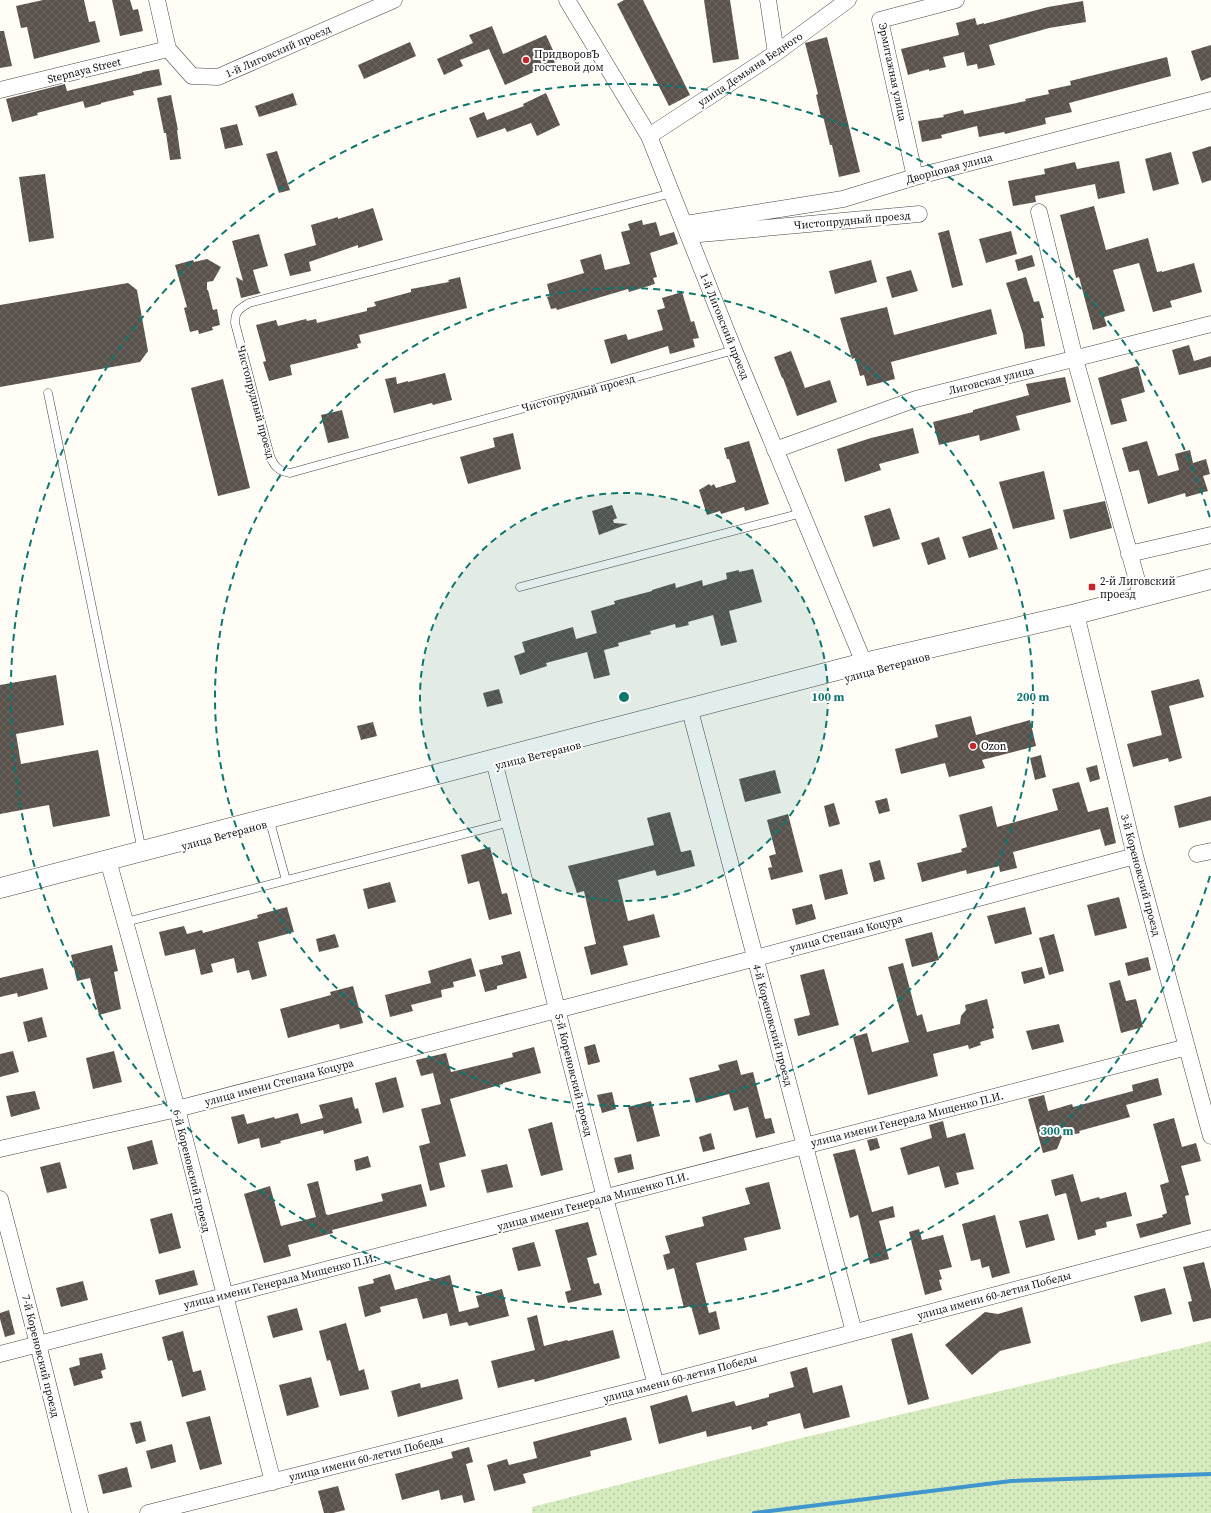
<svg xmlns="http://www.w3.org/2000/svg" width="1211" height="1513" viewBox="0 0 1211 1513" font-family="'Source Serif 4',serif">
  <defs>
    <pattern id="grass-dots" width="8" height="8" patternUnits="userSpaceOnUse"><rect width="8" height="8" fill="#d5ebbd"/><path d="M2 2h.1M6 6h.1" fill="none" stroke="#b6c8a1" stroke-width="1.8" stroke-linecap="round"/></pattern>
    <pattern id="building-cross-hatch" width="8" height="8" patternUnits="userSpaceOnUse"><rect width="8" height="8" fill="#5a524d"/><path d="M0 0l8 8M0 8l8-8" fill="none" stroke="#6d6662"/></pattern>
  </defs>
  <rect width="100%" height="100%" fill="#fffdf5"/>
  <path fill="url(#grass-dots)" d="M 1211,1341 L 1211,1513 L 532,1513 L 532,1507 L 789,1441 Z"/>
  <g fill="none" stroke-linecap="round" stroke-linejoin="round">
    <path stroke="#3f96cf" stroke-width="4" d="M 754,1513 L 1011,1481 L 1211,1474"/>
  </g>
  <path fill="url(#building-cross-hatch)" d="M 43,0 L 84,0 L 89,22 L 95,21 L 100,42 L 34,59 L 27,27 L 21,28 L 16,6 Z
    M 112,0 L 130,0 L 133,10 L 138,9 L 143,31 L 120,36 Z
    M 624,0 L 643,0 L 690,95 L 669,106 L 617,4 Z
    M 704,0 L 730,0 L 739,59 L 713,63 Z
    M 1083,1 L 1086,22 L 1049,28 L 989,45 L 995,65 L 978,69 L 977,64 L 967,66 L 964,52 L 943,57 L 946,67 L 929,71 L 929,69 L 908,75 L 901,49 L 959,35 L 956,23 L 975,18 L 977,25 L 984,23 L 984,24 L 1048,7 Z
    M 492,26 L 503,54 L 546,35 L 558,61 L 505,85 L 489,49 L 460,60 L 463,66 L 444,75 L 437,59 L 473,43 L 469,35 Z
    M 0,31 L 4,31 L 12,66 L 0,68 Z
    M 827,37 L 860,172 L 839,177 L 832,145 L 830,145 L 823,116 L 821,117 L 816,95 L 818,94 L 805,43 Z
    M 410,42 L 416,56 L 364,79 L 358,65 Z
    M 1211,45 L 1211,77 L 1201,81 L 1191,51 Z
    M 1167,57 L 1171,76 L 1069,103 L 1072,112 L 1045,118 L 1046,124 L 1005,134 L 1004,132 L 979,137 L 977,126 L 941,135 L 942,138 L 922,142 L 918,121 L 944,117 L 943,115 L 963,110 L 964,114 L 1026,101 L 1025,99 L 1049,94 L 1048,90 L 1071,85 L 1070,81 Z
    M 159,69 L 162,85 L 133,91 L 134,95 L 101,103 L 101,104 L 85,108 L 83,101 L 37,113 L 38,115 L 12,122 L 6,99 L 65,84 L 67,91 L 142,73 L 142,72 Z
    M 293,93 L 297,105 L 259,117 L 255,106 Z
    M 546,93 L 560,125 L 537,136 L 531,123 L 507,132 L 505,128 L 477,138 L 469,118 L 484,112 L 487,120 L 524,106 L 523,104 Z
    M 171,95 L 178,130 L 177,130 L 181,159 L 170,160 L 166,133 L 164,133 L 157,98 Z
    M 237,124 L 243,145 L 225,149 L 220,128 Z
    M 1211,146 L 1211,180 L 1202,183 L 1192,152 Z
    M 277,151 L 290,190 L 279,193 L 266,154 Z
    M 1171,152 L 1179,184 L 1153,191 L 1145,159 Z
    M 1119,161 L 1125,193 L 1098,199 L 1095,184 L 1035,196 L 1036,202 L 1013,206 L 1008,181 L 1045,174 L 1044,169 L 1075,162 L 1077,169 Z
    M 45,174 L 54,238 L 29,242 L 19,177 Z
    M 1094,206 L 1106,250 L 1148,238 L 1157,272 L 1162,271 L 1162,272 L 1194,263 L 1202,292 L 1170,301 L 1172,307 L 1153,312 L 1139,263 L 1113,270 L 1125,311 L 1104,317 L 1107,326 L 1093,330 L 1079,277 L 1076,278 L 1060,215 Z
    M 373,208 L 383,240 L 358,248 L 358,245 L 309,262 L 311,271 L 290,276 L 284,254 L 316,245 L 311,225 L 338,217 L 338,219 Z
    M 642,220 L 643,225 L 656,222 L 660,236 L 674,232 L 678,244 L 650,253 L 657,277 L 653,278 L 655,284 L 629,292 L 628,289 L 557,310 L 556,308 L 551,309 L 547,297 L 550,296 L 547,284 L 584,273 L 580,260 L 601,254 L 605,270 L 630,264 L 621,232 L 630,230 L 628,224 Z
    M 949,230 L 963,285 L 952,288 L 938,233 Z
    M 1011,231 L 1017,254 L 986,263 L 979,239 Z
    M 259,234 L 268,266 L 253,270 L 259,291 L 261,293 L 241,298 L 236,277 L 243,281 L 232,241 Z
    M 1032,255 L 1035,266 L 1018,271 L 1015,260 Z
    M 207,259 L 221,267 L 213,281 L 207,282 L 207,290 L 208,290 L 213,310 L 217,309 L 220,325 L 212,327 L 213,330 L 199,334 L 198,330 L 190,332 L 184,308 L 187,307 L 175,265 L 193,260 L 194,262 Z
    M 871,260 L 877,282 L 835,294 L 829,271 Z
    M 911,270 L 918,291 L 892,298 L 886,277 Z
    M 460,277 L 467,308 L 359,335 L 361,343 L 357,344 L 358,348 L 290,365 L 292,375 L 269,381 L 263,362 L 266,361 L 256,325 L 276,320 L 278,326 L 306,319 L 307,321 L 316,319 L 317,323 L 367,311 L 367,308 L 376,306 L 374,302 L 411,292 L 411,289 L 449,282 L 448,280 Z
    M 1026,277 L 1034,302 L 1039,301 L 1044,318 L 1041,318 L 1045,346 L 1025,349 L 1023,334 L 1006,283 Z
    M 128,283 L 137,290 L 148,351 L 140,362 L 0,387 L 0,305 Z
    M 682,292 L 691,322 L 694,321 L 699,338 L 693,339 L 695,347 L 670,354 L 668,346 L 611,364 L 604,340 L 626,334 L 628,340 L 663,330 L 657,310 L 665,308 L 662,298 Z
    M 887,307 L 894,335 L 991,309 L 997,334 L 891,362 L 895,379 L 867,386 L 864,375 L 860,376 L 855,358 L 852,359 L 840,318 Z
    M 1189,345 L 1194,361 L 1211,356 L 1211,367 L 1179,375 L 1172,350 Z
    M 791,351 L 805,388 L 830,380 L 837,402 L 797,416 L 783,378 L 782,378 L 774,357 Z
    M 1138,366 L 1145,392 L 1121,399 L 1127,421 L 1111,425 L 1098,378 Z
    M 445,373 L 452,400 L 433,405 L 432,403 L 394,413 L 385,379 L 396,377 L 397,384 L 408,381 L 408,382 Z
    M 1065,377 L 1071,402 L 1016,416 L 1020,430 L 980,441 L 979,435 L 939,445 L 933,422 L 973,412 L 973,410 L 1029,395 L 1026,384 Z
    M 223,379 L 250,488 L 218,496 L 191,388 Z
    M 342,410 L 349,438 L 328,443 L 321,415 Z
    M 913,428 L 919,453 L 879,464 L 881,470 L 845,482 L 837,449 L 871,438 Z
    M 513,433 L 521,469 L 468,484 L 460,457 L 495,447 L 493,438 Z
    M 749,441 L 769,504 L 745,511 L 744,507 L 721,514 L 720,511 L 707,515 L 699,490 L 709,484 L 711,486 L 714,484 L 716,488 L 736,482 L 729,459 L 727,459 L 724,448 Z
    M 1147,441 L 1158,476 L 1179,470 L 1175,454 L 1190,450 L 1193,463 L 1206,459 L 1210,474 L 1203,476 L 1208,491 L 1186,497 L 1185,493 L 1148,504 L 1139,470 L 1129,472 L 1122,448 Z
    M 1044,471 L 1055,519 L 1013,529 L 999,482 Z
    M 1105,501 L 1112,528 L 1070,539 L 1063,510 Z
    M 612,505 L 617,518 L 613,520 L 614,523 L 628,524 L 599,535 L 592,511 Z
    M 890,508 L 900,539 L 873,547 L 864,516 Z
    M 991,528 L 998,549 L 969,558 L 962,537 Z
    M 939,537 L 946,559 L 928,565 L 921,543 Z
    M 753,569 L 762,602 L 729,611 L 737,642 L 721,646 L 713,615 L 688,622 L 689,625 L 676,628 L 675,624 L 650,631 L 651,634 L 618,643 L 619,646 L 604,650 L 610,675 L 594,679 L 587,652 L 546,663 L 547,666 L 520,675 L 514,656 L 525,652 L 522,642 L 573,627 L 576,639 L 597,633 L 591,611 L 615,604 L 614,601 L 652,591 L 652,590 L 675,583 L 676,588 L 702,580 L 703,586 L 727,579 L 726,573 L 739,570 L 739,572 Z
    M 56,675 L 64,725 L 16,734 L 21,764 L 98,750 L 110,816 L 53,827 L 49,805 L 0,814 L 0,685 Z
    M 1199,679 L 1204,697 L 1169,706 L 1182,758 L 1169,762 L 1168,758 L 1133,767 L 1127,744 L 1162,735 L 1151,691 Z
    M 499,689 L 503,703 L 487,707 L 483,693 Z
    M 971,716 L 976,735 L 1030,720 L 1036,746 L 982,760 L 985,768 L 949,777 L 945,763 L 901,774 L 895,749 L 938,737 L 935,725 Z
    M 373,722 L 377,736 L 361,740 L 357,726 Z
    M 1041,755 L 1046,777 L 1035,780 L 1030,758 Z
    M 1097,765 L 1100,779 L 1090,782 L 1086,768 Z
    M 775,770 L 781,793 L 745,802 L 739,779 Z
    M 1079,782 L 1088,812 L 1108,807 L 1116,843 L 1105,846 L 1100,829 L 1013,852 L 1017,868 L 1000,872 L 999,866 L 967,874 L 966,870 L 922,882 L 917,863 L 962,852 L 961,849 L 967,847 L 959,815 L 992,806 L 997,827 L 1058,810 L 1052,789 Z
    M 1211,796 L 1211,820 L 1179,828 L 1174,806 Z
    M 887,798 L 890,811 L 879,814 L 875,801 Z
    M 834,803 L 840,824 L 829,827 L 824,806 Z
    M 670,812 L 681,852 L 691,850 L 695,866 L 657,876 L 655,870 L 618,880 L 628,921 L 654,914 L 660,937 L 623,946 L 628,965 L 591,975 L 584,947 L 596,944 L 584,891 L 577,893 L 568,866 L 654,845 L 647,818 Z
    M 788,814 L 803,872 L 771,880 L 768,868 L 772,867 L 769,856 L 776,854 L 767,820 Z
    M 490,847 L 502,894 L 507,893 L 512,914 L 489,920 L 479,881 L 468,884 L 461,855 Z
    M 880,860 L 885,879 L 874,882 L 869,863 Z
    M 842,869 L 848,894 L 825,900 L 819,875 Z
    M 390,882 L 396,902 L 368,909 L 363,889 Z
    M 1119,897 L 1127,928 L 1095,936 L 1087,905 Z
    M 812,904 L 816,919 L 796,925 L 792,909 Z
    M 287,907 L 294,932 L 258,942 L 267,976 L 252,980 L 249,970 L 237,973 L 234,958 L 211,964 L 213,972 L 201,975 L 195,949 L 165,956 L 159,932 L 184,926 L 187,934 L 202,930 L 203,933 L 258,918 L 257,915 Z
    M 1025,907 L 1032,934 L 995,944 L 987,916 Z
    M 932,932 L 939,960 L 912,967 L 905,939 Z
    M 335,934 L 339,947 L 319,952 L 316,939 Z
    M 1054,934 L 1064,971 L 1049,975 L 1039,938 Z
    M 112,945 L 118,971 L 114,972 L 121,1009 L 99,1015 L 90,978 L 77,981 L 71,955 Z
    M 520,951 L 527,978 L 497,986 L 497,989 L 485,992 L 479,970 L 503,964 L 501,956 Z
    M 1148,957 L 1151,970 L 1128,976 L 1125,963 Z
    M 471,958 L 476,976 L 453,982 L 454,987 L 441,990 L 442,997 L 411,1005 L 413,1011 L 390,1017 L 385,995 L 431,983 L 428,971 Z
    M 903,963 L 917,1016 L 922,1014 L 927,1032 L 960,1024 L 961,1016 L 966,1010 L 965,1005 L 987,999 L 994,1028 L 992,1029 L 994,1038 L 980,1042 L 981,1045 L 969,1049 L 968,1045 L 933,1054 L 938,1076 L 868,1095 L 853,1037 L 867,1033 L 872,1052 L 909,1042 L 888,967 Z
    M 1042,967 L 1045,978 L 1024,984 L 1021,972 Z
    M 43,968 L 48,989 L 18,997 L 17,993 L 0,997 L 0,978 Z
    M 824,969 L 839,1025 L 798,1036 L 794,1019 L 810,1015 L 800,975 Z
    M 1120,980 L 1126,1001 L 1136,999 L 1143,1027 L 1121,1033 L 1109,983 Z
    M 353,986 L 363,1023 L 340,1029 L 339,1024 L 288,1038 L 280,1009 L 331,995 L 330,992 Z
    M 42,1017 L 47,1037 L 28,1042 L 23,1022 Z
    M 1059,1024 L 1064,1042 L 1032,1050 L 1026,1031 Z
    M 595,1044 L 600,1062 L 588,1065 L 584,1047 Z
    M 534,1047 L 541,1073 L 503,1083 L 503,1084 L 450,1099 L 466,1156 L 439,1163 L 445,1187 L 430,1191 L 419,1146 L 430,1143 L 421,1109 L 441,1104 L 433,1073 L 421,1076 L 416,1060 L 446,1053 L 451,1072 L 513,1057 L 512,1053 Z
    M 13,1051 L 19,1072 L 0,1077 L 0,1054 Z
    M 114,1051 L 122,1082 L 93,1089 L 86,1058 Z
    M 737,1060 L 741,1075 L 753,1072 L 765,1119 L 771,1118 L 775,1133 L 756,1138 L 748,1107 L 734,1111 L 729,1094 L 696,1103 L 689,1078 L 720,1070 L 718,1065 Z
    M 396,1077 L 404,1107 L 383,1113 L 375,1083 Z
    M 1158,1078 L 1162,1095 L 1126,1105 L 1130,1117 L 1079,1131 L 1080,1133 L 1062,1137 L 1057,1149 L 1043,1153 L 1028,1099 L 1044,1095 L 1048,1111 L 1072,1104 L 1073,1107 L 1133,1091 L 1132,1085 Z
    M 35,1091 L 40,1109 L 11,1117 L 6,1096 Z
    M 612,1092 L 616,1109 L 602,1113 L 597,1095 Z
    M 352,1097 L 355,1109 L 358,1108 L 362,1123 L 324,1134 L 323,1130 L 280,1141 L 281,1143 L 261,1148 L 259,1138 L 238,1144 L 231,1117 L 244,1114 L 247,1124 L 274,1117 L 275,1119 L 298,1113 L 301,1124 L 323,1118 L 319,1105 Z
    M 651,1101 L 660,1136 L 637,1142 L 628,1107 Z
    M 1174,1118 L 1182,1147 L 1196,1143 L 1201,1161 L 1181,1166 L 1189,1195 L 1185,1196 L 1191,1224 L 1140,1238 L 1136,1224 L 1163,1217 L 1162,1215 L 1167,1213 L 1160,1185 L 1169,1182 L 1153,1124 Z
    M 943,1121 L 947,1138 L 965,1133 L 974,1169 L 956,1173 L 959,1184 L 945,1188 L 939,1166 L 908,1175 L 900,1148 L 932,1138 L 929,1125 Z
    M 552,1122 L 563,1170 L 541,1176 L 528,1129 Z
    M 711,1133 L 715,1149 L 703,1152 L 699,1137 Z
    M 877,1138 L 880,1148 L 870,1151 L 867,1140 Z
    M 152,1140 L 158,1164 L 133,1170 L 127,1147 Z
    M 855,1149 L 872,1212 L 893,1206 L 895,1217 L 879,1221 L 889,1259 L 870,1264 L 858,1215 L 850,1218 L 833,1154 Z
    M 631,1154 L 634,1169 L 618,1173 L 614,1158 Z
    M 368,1156 L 371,1167 L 356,1171 L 354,1160 Z
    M 60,1162 L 67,1188 L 47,1193 L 40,1167 Z
    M 507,1164 L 513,1187 L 487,1193 L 481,1170 Z
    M 1073,1174 L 1081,1202 L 1099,1197 L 1100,1199 L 1126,1192 L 1132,1216 L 1106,1222 L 1107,1227 L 1095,1230 L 1096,1235 L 1078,1240 L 1066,1193 L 1055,1196 L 1051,1180 Z
    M 318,1181 L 326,1214 L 328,1215 L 383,1201 L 381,1194 L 421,1184 L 427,1206 L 332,1230 L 333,1233 L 288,1245 L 291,1256 L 264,1263 L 244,1194 L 270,1186 L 281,1226 L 316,1217 L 307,1184 Z
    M 769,1182 L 781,1229 L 744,1238 L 747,1250 L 696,1263 L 709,1313 L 716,1311 L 720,1329 L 699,1335 L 691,1306 L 684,1308 L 674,1268 L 667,1270 L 663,1255 L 670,1253 L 665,1236 L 704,1226 L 702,1217 L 750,1204 L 745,1188 Z
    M 172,1213 L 181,1248 L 159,1254 L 150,1219 Z
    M 1048,1214 L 1055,1240 L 1026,1248 L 1019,1221 Z
    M 995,1215 L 1010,1273 L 992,1278 L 989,1266 L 982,1268 L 980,1259 L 971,1261 L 962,1224 Z
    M 588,1222 L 597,1255 L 587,1258 L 594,1284 L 599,1283 L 602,1295 L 568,1303 L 565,1292 L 571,1290 L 555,1230 Z
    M 919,1229 L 922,1240 L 943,1235 L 952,1267 L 939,1270 L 942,1279 L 939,1280 L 942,1290 L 925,1295 L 909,1232 Z
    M 534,1242 L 541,1266 L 518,1271 L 512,1248 Z
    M 1204,1262 L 1211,1290 L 1211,1318 L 1193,1322 L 1188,1302 L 1192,1301 L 1183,1267 Z
    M 194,1270 L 198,1285 L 159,1295 L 155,1280 Z
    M 390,1274 L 395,1290 L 450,1275 L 459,1312 L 479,1307 L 476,1296 L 502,1289 L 509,1316 L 469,1326 L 467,1322 L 450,1326 L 447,1313 L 423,1319 L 417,1298 L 380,1307 L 381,1312 L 365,1317 L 358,1287 L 374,1283 L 373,1279 Z
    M 83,1281 L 88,1300 L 61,1307 L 56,1288 Z
    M 1165,1288 L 1172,1314 L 1141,1322 L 1134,1296 Z
    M 1022,1307 L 1031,1343 L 1000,1351 L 972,1375 L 945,1345 L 985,1312 L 998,1314 Z
    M 297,1308 L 303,1330 L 273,1338 L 267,1316 Z
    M 9,1310 L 15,1334 L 5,1337 L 0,1319 L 0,1313 Z
    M 537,1315 L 544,1346 L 567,1340 L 568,1341 L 613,1330 L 620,1358 L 535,1382 L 534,1379 L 498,1388 L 491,1361 L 535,1350 L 527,1318 Z
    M 346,1323 L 359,1371 L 364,1369 L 369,1389 L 340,1396 L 330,1360 L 327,1361 L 319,1331 Z
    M 183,1331 L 193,1372 L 201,1370 L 206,1390 L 182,1397 L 172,1360 L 168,1361 L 162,1337 Z
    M 912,1333 L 929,1399 L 908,1405 L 891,1339 Z
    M 102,1353 L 106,1369 L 101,1371 L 103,1378 L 74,1386 L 69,1368 L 80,1365 L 79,1358 Z
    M 807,1367 L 813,1393 L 842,1385 L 850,1417 L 804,1429 L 800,1413 L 767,1422 L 768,1425 L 752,1430 L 751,1426 L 707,1437 L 706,1431 L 659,1444 L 650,1406 L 687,1395 L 692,1412 L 734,1401 L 736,1406 L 769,1397 L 769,1394 L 794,1387 L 790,1372 Z
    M 311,1377 L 319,1407 L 287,1416 L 279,1385 Z
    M 458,1379 L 463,1399 L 398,1417 L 391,1391 L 420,1383 L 421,1388 Z
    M 210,1416 L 222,1464 L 200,1470 L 186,1422 Z
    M 626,1417 L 632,1440 L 590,1451 L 591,1456 L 523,1474 L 526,1483 L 494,1491 L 487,1465 L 507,1459 L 509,1465 L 537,1458 L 533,1442 Z
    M 141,1421 L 146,1441 L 136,1444 L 130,1423 Z
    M 172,1444 L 176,1462 L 151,1469 L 146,1451 Z
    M 469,1447 L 473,1462 L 466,1464 L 475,1500 L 464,1503 L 462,1495 L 441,1500 L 439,1490 L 402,1500 L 395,1474 L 453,1458 L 451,1452 Z
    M 127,1467 L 132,1487 L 103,1494 L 98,1475 Z
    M 338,1486 L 345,1510 L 333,1513 L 324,1513 L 318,1491 Z"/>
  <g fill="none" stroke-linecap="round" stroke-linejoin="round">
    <g stroke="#444" stroke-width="9">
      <path id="service" d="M 672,193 L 249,303 C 239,309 235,311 235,323 L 270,456 C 274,466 278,471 290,473 L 734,350
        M 48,393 L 142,851
        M 520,587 L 802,513
        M 270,822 L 286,880
        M 126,922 L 510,822"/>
    </g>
    <g stroke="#444" stroke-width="17">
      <path id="minor" d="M 157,0 L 168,49 L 192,76 L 218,77 L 394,0
        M 567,0 L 649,136 L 734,350 L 864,663
        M 768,0 L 776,53
        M 0,90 L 168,49
        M 649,136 L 776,53 L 848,0
        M 915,177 L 880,20 L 956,0
        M 1039,212 L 1075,359 L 1142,598
        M 685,224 L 843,199 L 915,177 L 1211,100
        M 689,235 L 919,214
        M 775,450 L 916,399 L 1211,324
        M 1129,554 L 1211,535
        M 1076,614 L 1135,856 L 1211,1136
        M 692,718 L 854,1332
        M 495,765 L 605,1198 L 656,1385
        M 1197,854 L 1211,851
        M 108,860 L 177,1109 L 273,1482
        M 0,1149 L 177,1109 L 756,958 L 1135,856
        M 0,1199 L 38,1344 L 80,1513
        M 0,1354 L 1187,1047
        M 148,1513 L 656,1385 L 1211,1238"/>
    </g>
    <g stroke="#444" stroke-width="21">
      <path id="tertiary" d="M 0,888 L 864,663 L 1076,614 L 1211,579"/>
    </g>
    <use href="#service" stroke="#fff" stroke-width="8"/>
    <use href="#minor" stroke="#fff" stroke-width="16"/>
    <use href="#tertiary" stroke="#fff" stroke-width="20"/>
  </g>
  <circle cx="624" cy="697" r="204" fill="#0f766e" fill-opacity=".12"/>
  <g fill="none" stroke="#0f766e" stroke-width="2" stroke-dasharray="7 5">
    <circle cx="624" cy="697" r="204"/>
    <circle cx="624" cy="697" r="409"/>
    <path d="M1210 876A613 613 0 1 1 1210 518"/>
  </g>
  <g fill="#c4262e" stroke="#fff" stroke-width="1.5">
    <circle cx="526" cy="60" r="4"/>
    <rect x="1088" y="583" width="8" height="8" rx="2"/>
    <circle cx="973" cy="746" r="4"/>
  </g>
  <g text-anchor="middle" stroke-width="4" stroke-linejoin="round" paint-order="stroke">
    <g font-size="11" fill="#111" stroke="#fff">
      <text transform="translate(278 51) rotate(-24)" y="4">1-й Лиговский проезд</text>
      <text transform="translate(750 69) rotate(-34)" y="4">улица Демьяна Бедного</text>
      <text transform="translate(84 70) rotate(-14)" y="4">Stepnaya Street</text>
      <text transform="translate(893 72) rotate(78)" y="4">Эрмитажная улица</text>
      <text transform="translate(949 168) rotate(-15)" y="4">Дворцовая улица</text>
      <text transform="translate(852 220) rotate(-5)" y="4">Чистопрудный проезд</text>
      <text transform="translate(725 326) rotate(68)" y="4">1-й Лиговский проезд</text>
      <text transform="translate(991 380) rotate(-14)" y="4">Лиговская улица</text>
      <text transform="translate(578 393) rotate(-15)" y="4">Чистопрудный проезд</text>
      <text transform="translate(256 402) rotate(75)" y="4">Чистопрудный проезд</text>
      <text transform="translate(887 667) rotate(-15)" y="4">улица Ветеранов</text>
      <text transform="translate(538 755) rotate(-14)" y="4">улица Ветеранов</text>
      <text transform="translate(224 835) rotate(-15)" y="4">улица Ветеранов</text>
      <text transform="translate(1141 875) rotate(75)" y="4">3-й Кореновский проезд</text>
      <text transform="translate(846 933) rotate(-15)" y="4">улица Степана Коцура</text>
      <text transform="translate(773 1025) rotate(75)" y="4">4-й Кореновский проезд</text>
      <text transform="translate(574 1075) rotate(76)" y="4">5-й Кореновский проезд</text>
      <text transform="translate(279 1082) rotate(-15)" y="4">улица имени Степана Коцура</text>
      <text transform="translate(907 1119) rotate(-14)" y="4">улица имени Генерала Мищенко П.И.</text>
      <text transform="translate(192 1171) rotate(76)" y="4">6-й Кореновский проезд</text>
      <text transform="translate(593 1201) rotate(-15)" y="4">улица имени Генерала Мищенко П.И.</text>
      <text transform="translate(280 1281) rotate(-14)" y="4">улица имени Генерала Мищенко П.И.</text>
      <text transform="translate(994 1295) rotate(-15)" y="4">улица имени 60-летия Победы</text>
      <text transform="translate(41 1356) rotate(76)" y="4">7-й Кореновский проезд</text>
      <text transform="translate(680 1378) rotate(-15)" y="4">улица имени 60-летия Победы</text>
      <text transform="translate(366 1458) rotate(-14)" y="4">улица имени 60-летия Победы</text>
    </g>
    <g font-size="11" fill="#111" stroke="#fff" text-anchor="start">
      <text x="534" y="58">ПридворовЪ<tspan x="534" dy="13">гостевой дом</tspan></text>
      <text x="1100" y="585">2-й Лиговский<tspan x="1100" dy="13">проезд</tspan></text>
      <text x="981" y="750">Ozon</text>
    </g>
  </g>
  <circle cx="624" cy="697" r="6" fill="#0f766e" stroke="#fff" stroke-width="2"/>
  <g font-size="12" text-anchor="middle" font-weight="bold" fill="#0f766e" stroke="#fff" stroke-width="4" stroke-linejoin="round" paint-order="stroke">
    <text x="828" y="701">100 m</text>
    <text x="1033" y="701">200 m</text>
    <text x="1057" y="1135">300 m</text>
  </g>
</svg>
